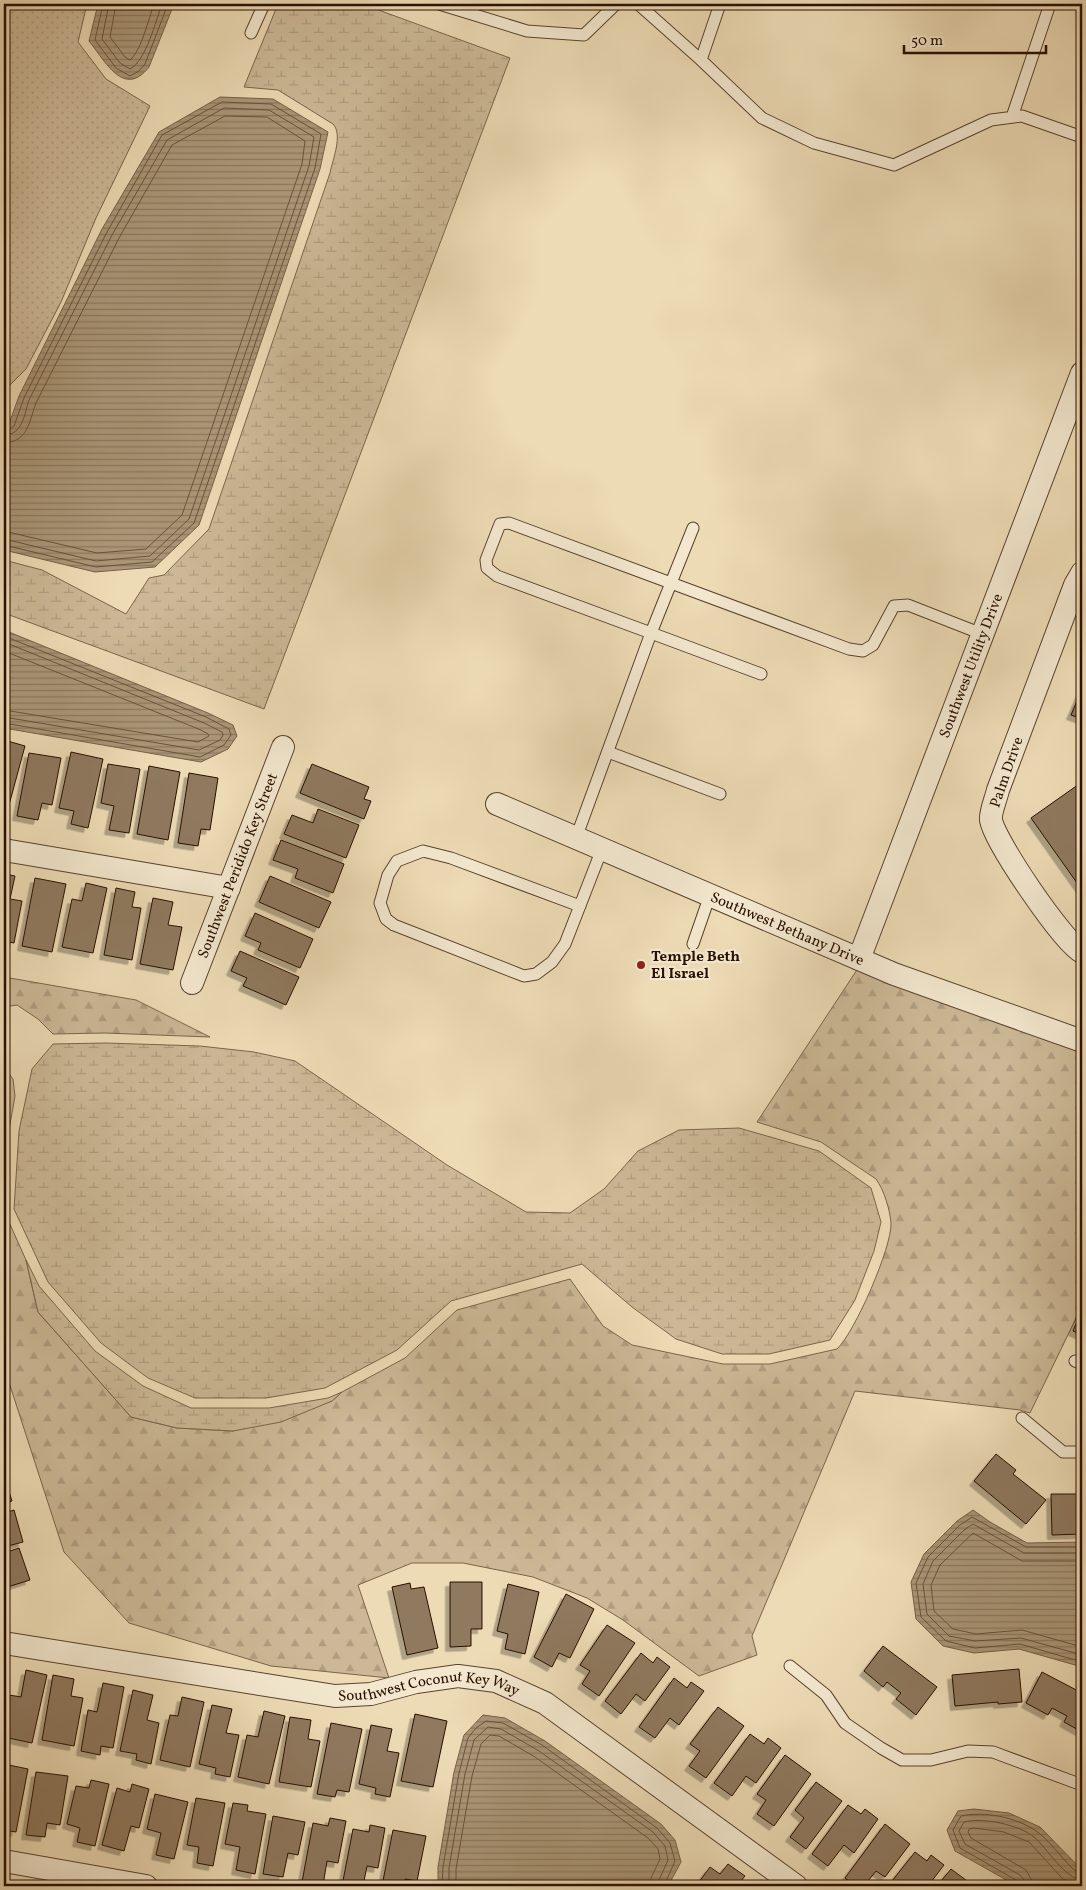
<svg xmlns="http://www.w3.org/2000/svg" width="1086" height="1890" viewBox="0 0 1086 1890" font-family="Vollkorn,serif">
  <defs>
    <pattern id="grass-dots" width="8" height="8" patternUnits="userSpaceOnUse" patternTransform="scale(1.25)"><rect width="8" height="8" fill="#ccb896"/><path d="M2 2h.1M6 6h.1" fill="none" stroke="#af9d80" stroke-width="1.8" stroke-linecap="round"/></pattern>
    <pattern id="forest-firs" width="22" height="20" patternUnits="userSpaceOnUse" patternTransform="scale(1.25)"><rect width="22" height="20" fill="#ccb896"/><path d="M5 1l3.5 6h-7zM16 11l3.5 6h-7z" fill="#af9d80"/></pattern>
    <pattern id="wetland-marsh" width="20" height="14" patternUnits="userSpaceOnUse" patternTransform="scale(1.25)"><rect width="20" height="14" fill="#ccb896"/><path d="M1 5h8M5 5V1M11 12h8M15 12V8" fill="none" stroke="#af9d80"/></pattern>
    <pattern id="water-rules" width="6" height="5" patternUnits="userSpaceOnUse" patternTransform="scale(1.25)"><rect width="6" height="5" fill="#aa9677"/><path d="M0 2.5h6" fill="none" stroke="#8a795f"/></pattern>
    <filter id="shadow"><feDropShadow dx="-4.5" dy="4.5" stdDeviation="0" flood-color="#0004"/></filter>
  </defs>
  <rect width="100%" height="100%" fill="#eddbb5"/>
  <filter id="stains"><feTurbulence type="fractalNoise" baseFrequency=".004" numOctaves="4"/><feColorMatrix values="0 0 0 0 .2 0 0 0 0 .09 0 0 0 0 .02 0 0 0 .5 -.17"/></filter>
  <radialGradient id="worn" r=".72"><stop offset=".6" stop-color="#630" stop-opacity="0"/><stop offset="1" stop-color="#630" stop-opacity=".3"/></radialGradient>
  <path fill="url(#grass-dots)" stroke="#7a644b" d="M 4,4 L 87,4 L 78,42 L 106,79 L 150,106 L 96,218 L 61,302 L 26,369 L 4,391 Z"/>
  <path fill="url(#forest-firs)" stroke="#7a644b" d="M 868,953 L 1082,1040 L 1082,1306 L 1030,1413 L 1020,1410 L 855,1391 L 752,1636 L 757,1655 L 699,1676 L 623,1620 L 587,1598 L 533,1577 L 463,1563 L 412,1563 L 358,1585 L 389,1678 L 271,1666 L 129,1623 L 64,1552 L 4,1367 L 4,1211 L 26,1260 L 38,1312 L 131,1417 L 177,1428 L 233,1431 L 332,1401 L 342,1392 L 405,1358 L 457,1310 L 570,1279 L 603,1326 L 632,1345 L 723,1364 L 770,1364 L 837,1349 C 855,1332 892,1247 891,1223 C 890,1210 884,1190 876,1179 L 821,1142 L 757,1122 Z
    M 4,977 L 136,1000 L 210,1037 L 105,1033 L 53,1034 L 38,1019 L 17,1005 L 4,1007 Z
    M 4,1067 L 13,1079 L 15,1096 L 9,1130 L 4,1200 Z"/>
  <path fill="url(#wetland-marsh)" stroke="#7a644b" d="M 278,4 L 362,4 L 510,58 L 264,709 L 4,613 L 4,560 L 42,570 L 126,614 L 149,578 L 164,575 L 209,529 L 330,173 C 333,158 343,135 333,124 L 278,90 L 244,87 Z
    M 106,1043 L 200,1046 L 254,1052 L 295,1061 L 447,1165 L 526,1212 L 570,1213 L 604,1189 L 638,1151 L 679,1130 L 739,1128 L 819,1151 L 871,1188 L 881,1222 L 874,1251 L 855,1300 L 830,1340 L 769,1354 L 722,1354 L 676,1339 L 632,1307 L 582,1264 L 451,1301 L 397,1350 L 325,1388 L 266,1398 L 195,1398 L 148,1378 L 101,1343 L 48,1282 L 14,1209 L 19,1131 L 32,1069 L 53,1044 Z
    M 26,1260 L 39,1286 L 95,1351 L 143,1386 L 191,1408 L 269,1408 L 328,1398 L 342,1392 L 332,1401 L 281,1422 L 233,1431 L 177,1428 L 131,1417 L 38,1312 Z"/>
  <path fill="url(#water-rules)" stroke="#766047" d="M 98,4 L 174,4 L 149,67 C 124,99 105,61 89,41 Z
    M 220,97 L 273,99 L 328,132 L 320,169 L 199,525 L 155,567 L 95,572 L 4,550 L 4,424 L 9,424 L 19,396 L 102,229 L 159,132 Z
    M 4,630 L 208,713 L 233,725 L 237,736 L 228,749 L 201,762 L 4,728 Z
    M 973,1510 L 990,1522 L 1027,1543 L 1082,1542 L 1082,1667 L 1019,1649 L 974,1653 L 943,1646 L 916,1619 L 911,1582 L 924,1554 L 957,1521 Z
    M 483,1715 L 505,1718 L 545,1741 L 661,1824 L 675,1840 L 681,1862 L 668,1886 L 438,1886 L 438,1867 L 454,1772 L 464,1735 Z
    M 974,1809 L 1009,1813 L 1040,1827 L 1082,1870 L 1082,1886 L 1017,1886 L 955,1851 L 947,1830 L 958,1811 Z"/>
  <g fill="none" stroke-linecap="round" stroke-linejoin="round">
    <path stroke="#6a523c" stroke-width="1" d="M 103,4 L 95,40 L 116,68 L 130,76 L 139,71 L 145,64 L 168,4
      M 109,4 L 102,39 L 120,63 L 130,69 C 146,61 156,20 162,4
      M 116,4 L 110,37 L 125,57 L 130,60 C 141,51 149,18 154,4
      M 4,429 L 10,429 L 14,426 L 24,398 L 107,232 L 162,135 L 222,102 L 271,104 L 321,134 L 315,168 L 194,523 L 152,562 L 96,567 L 4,545
      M 4,435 C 23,435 24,415 29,400 L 112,235 L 167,140 L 224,108 L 269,110 L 314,137 L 309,166 L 189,519 L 150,556 L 96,561 L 4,539
      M 4,443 C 28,442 29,422 36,403 L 119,238 L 172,145 L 225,116 L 267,117 L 305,141 L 302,164 L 182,515 L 146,549 L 97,553 L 4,531
      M 4,636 L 206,717 L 229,729 L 231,735 L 224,745 L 200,757 L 4,723
      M 4,642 L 204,723 L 222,732 L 223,735 L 220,740 L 199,750 L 4,717
      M 4,651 L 201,730 L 208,734 L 209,736 L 198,742 L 4,710
      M 1082,1547 L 1026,1547 L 972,1517 L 960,1525 L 928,1557 L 916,1583 L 921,1617 L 946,1641 L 975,1648 L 1020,1644 L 1082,1662
      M 1082,1553 L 1024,1553 L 973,1524 L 964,1530 L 933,1561 L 923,1584 L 927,1614 L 949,1636 L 975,1641 L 1021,1638 L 1082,1655
      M 1082,1561 L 1022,1561 L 973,1533 L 940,1565 L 931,1585 L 934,1611 L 953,1629 L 976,1634 L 1022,1630 L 1082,1647
      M 442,1886 L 443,1867 L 459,1773 L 468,1738 L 476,1728 L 486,1721 L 503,1723 L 542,1745 L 657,1828 L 670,1843 L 675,1861 L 664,1886
      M 449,1886 L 449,1868 L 465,1774 L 474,1740 L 488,1727 L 501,1729 L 539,1751 L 653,1832 L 665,1846 L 668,1860 L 659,1880 L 657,1886
      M 456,1886 L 456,1869 L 472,1776 L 481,1744 L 490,1735 L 499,1736 L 535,1757 L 648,1838 L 658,1849 L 660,1859 L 651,1878 L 650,1886
      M 1018,1886 L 1016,1880 L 960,1848 L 953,1830 L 961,1816 C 984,1811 1016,1817 1036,1831 C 1047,1838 1062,1858 1072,1868 L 1078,1873 L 1082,1873
      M 1025,1886 L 1024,1880 L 1020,1875 L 965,1844 L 959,1831 L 964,1822 C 982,1817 1020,1825 1034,1837 C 1047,1848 1065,1879 1082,1880
      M 1032,1886 L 1031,1879 L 1026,1870 L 971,1838 L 968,1832 L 969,1829 L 974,1828 L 1004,1832 L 1029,1842 L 1062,1878 L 1074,1886"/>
  </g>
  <path fill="#8f795e" stroke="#290f00" filter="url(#shadow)" d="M 1082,689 L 1082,719 L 1071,715 Z
    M 4,740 L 25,746 L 6,816 L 4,815 Z
    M 71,752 L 103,759 L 88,828 L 71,824 L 74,811 L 59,808 Z
    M 29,753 L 61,758 L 52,805 L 42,803 L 38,820 L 17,816 Z
    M 108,764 L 140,769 L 129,833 L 109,830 L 114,806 L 101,803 Z
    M 312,764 L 369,787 L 364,799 L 371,801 L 364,819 L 300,793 Z
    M 149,766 L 180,772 L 168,840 L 137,834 Z
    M 189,773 L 218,778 L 210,830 L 201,829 L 198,846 L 178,843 Z
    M 1082,782 L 1082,890 L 1031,818 Z
    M 318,809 L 359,825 L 346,858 L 284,834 L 292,815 L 313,823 Z
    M 281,840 L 344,864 L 333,893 L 295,878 L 298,869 L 273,860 Z
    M 4,874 L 15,876 L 10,899 L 22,901 L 14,943 L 4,941 Z
    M 270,876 L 331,902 L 319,928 L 259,902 Z
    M 35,878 L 66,884 L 52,952 L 22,946 Z
    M 86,883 L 107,888 L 93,953 L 62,947 L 72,899 L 82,901 Z
    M 116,888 L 135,892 L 132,907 L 141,908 L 132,960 L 104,955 Z
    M 153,898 L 173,902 L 168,925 L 182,927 L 173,970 L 140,964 Z
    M 255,913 L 313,939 L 300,968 L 258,950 L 261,943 L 245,936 Z
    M 240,951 L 299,977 L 286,1005 L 243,986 L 247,978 L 231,971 Z
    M 1082,1309 L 1082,1335 L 1073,1331 Z
    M 996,1454 L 1016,1470 L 1013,1474 L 1046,1500 L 1026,1524 L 974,1481 Z
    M 4,1476 L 12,1501 L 4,1504 Z
    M 1051,1494 L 1082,1494 L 1082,1534 L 1052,1535 Z
    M 14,1510 L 23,1542 L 4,1547 L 4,1513 Z
    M 19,1548 L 30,1580 L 4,1588 L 4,1553 Z
    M 450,1582 L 482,1582 L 482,1629 L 471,1629 L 471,1646 L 450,1647 Z
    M 410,1583 L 411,1589 L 424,1587 L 438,1648 L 407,1655 L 392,1587 Z
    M 508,1584 L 539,1592 L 525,1654 L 505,1649 L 508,1634 L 497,1631 Z
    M 566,1594 L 594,1609 L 570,1658 L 559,1653 L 552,1667 L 534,1657 Z
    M 607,1625 L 635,1643 L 599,1696 L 582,1684 L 590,1671 L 580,1665 Z
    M 883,1646 L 937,1687 L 916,1715 L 896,1699 L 901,1693 L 887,1682 L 883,1687 L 864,1671 Z
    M 641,1653 L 653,1663 L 657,1657 L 670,1667 L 645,1701 L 636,1694 L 621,1714 L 605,1701 Z
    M 1019,1669 L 1022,1702 L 998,1704 L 998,1702 L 955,1706 L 952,1675 Z
    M 26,1670 L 47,1675 L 32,1743 L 4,1737 L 4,1721 L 9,1695 L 21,1697 Z
    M 1042,1672 L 1082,1693 L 1082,1732 L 1064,1722 L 1067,1716 L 1052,1708 L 1048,1715 L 1026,1703 Z
    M 53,1675 L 74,1679 L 71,1696 L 83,1698 L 74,1746 L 42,1740 Z
    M 674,1678 L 687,1688 L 691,1682 L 704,1691 L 679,1725 L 670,1718 L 655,1738 L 639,1727 Z
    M 103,1683 L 124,1687 L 113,1748 L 101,1746 L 100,1755 L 81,1751 L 88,1710 L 97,1712 Z
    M 133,1690 L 153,1695 L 147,1720 L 159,1723 L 151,1764 L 136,1760 L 137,1754 L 120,1751 Z
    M 182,1697 L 204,1702 L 190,1767 L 160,1760 L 170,1715 L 178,1716 Z
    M 212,1705 L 232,1709 L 226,1733 L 239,1735 L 230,1777 L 215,1774 L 216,1768 L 199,1764 Z
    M 718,1707 L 744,1726 L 706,1778 L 689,1766 L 700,1751 L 690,1744 Z
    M 264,1711 L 285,1716 L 269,1784 L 238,1777 L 247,1735 L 258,1737 Z
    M 415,1714 L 447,1721 L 433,1787 L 401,1781 Z
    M 290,1717 L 311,1720 L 308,1739 L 320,1741 L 311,1787 L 279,1782 Z
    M 331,1723 L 362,1729 L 349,1792 L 337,1790 L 335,1797 L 317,1794 Z
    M 371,1725 L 392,1729 L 387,1751 L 399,1753 L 390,1797 L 375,1794 L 376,1788 L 359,1784 Z
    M 750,1734 L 764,1744 L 768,1738 L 781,1748 L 756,1783 L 746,1776 L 732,1796 L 714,1783 Z
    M 785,1755 L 811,1774 L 774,1826 L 757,1814 L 766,1800 L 757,1794 Z
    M 4,1764 L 28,1769 L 16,1832 L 4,1830 Z
    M 36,1772 L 68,1776 L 60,1825 L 47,1823 L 45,1837 L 26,1835 Z
    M 91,1780 L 109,1784 L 95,1846 L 77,1842 L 80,1828 L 67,1824 L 76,1786 L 89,1788 Z
    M 816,1782 L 842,1801 L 806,1849 L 790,1837 L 804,1818 L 795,1810 Z
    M 132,1784 L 149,1789 L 139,1828 L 131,1826 L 124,1851 L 102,1845 L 117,1788 L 130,1792 Z
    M 155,1794 L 188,1802 L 174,1859 L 156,1855 L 161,1833 L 147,1829 Z
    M 196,1798 L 225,1803 L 213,1866 L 197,1863 L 199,1847 L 187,1845 Z
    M 233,1803 L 248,1805 L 247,1811 L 266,1814 L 255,1874 L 236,1870 L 240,1847 L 225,1844 Z
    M 848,1805 L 861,1814 L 865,1809 L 878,1819 L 854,1853 L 844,1845 L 828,1866 L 812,1854 Z
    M 273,1816 L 305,1822 L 298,1855 L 288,1853 L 283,1877 L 263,1874 Z
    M 330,1818 L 346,1821 L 338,1863 L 327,1861 L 323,1885 L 302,1882 L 313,1823 L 328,1826 Z
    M 885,1824 L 910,1844 L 885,1877 L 876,1871 L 864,1886 L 856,1886 L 845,1878 Z
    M 370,1825 L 385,1828 L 378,1868 L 367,1866 L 363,1886 L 342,1886 L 353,1829 L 369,1832 Z
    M 393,1830 L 426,1836 L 417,1881 L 405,1879 L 404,1886 L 382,1886 Z
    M 915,1852 L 927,1861 L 931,1855 L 944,1865 L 928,1886 L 888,1886 Z
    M 728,1864 L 745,1876 L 737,1886 L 696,1886 L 710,1867 L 720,1874 Z
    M 951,1869 L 974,1886 L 937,1886 Z"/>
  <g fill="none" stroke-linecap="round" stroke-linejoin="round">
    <g stroke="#5a422d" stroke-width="13">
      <path id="service" d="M 439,4 L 527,31 L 584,35 L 616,4
        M 638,4 L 701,60
        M 720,4 L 701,60 L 762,118 L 814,143 L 894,165 L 991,120 L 1022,116 L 1082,137
        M 251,33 L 264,4
        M 1012,117 L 1050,4
        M 693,528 L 651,633 L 761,674
        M 608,752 L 720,794
        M 576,838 L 651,633 L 497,576 L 487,568 L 486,560 L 500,524 L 509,523 L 849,649 L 863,651 L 873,645 L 894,606 L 908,605 L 982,634
        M 580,906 L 451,858 L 423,851 L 397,861 L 388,875 L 380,903 L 386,919 L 394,925 L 524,976 L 536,974 L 552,962 L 565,944 L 602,849
        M 693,944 L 710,895
        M 1075,1361 L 1082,1364
        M 1022,1418 L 1063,1452 L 1082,1452
        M 790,1666 L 826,1695 L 845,1723 L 881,1748 L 902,1760 L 931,1760 L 968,1751 L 993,1752 L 1082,1785"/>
    </g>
    <g stroke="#5a422d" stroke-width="24">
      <g id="minor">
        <path d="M 1082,573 L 1075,585 L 998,790 C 996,799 990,812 991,820 C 995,842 1063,942 1082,952"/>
        <path id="s1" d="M 497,804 L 894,974 L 1082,1041"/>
        <path d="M 4,850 L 229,888"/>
        <path id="s2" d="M 859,959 L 1082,373"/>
        <path id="s3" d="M 192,983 L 283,747"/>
        <path id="s4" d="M 4,1643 L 335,1696 L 371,1694 L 416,1682 L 458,1676 L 496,1681 L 545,1703 L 796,1886"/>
        <path d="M 4,1861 L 146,1886"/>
      </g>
    </g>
    <use href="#service" stroke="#f3e8cf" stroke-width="11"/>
    <use href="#minor" stroke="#f3e8cf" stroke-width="22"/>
  </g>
  <circle fill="#8f2418" stroke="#f3e8cf" stroke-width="2" cx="641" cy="965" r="5"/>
  <g text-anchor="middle" stroke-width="4.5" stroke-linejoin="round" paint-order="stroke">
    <g font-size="15" fill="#290f00" stroke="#f3e8cf">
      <text dy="5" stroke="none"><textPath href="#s2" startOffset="314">Southwest Utility Drive</textPath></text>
      <text transform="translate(1006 772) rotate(-71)" y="5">Palm Drive</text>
      <text dy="5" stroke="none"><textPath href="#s3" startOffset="126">Southwest Peridido Key Street</textPath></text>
      <text dy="5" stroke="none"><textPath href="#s1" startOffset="316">Southwest Bethany Drive</textPath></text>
      <text dy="5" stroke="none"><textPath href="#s4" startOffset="431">Southwest Coconut Key Way</textPath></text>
    </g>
    <g font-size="15" font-weight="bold" fill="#290f00" stroke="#f3e8cf" text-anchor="start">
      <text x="651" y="961">Temple Beth<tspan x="651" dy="17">El Israel</tspan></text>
    </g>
  </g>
  <rect width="1086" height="1890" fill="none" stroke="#eddbb5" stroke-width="20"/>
  <rect x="5" y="5" width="1076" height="1880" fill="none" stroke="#290f00" stroke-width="2.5"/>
  <rect x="10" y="10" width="1066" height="1870" fill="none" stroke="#290f00"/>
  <path d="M904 45v8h142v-8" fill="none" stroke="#290f00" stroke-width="2.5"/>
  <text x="911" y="45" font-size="15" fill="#290f00" stroke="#f3e8cf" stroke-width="4" paint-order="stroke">50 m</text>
  <rect width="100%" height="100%" filter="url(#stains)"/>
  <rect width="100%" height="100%" fill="url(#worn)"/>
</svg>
